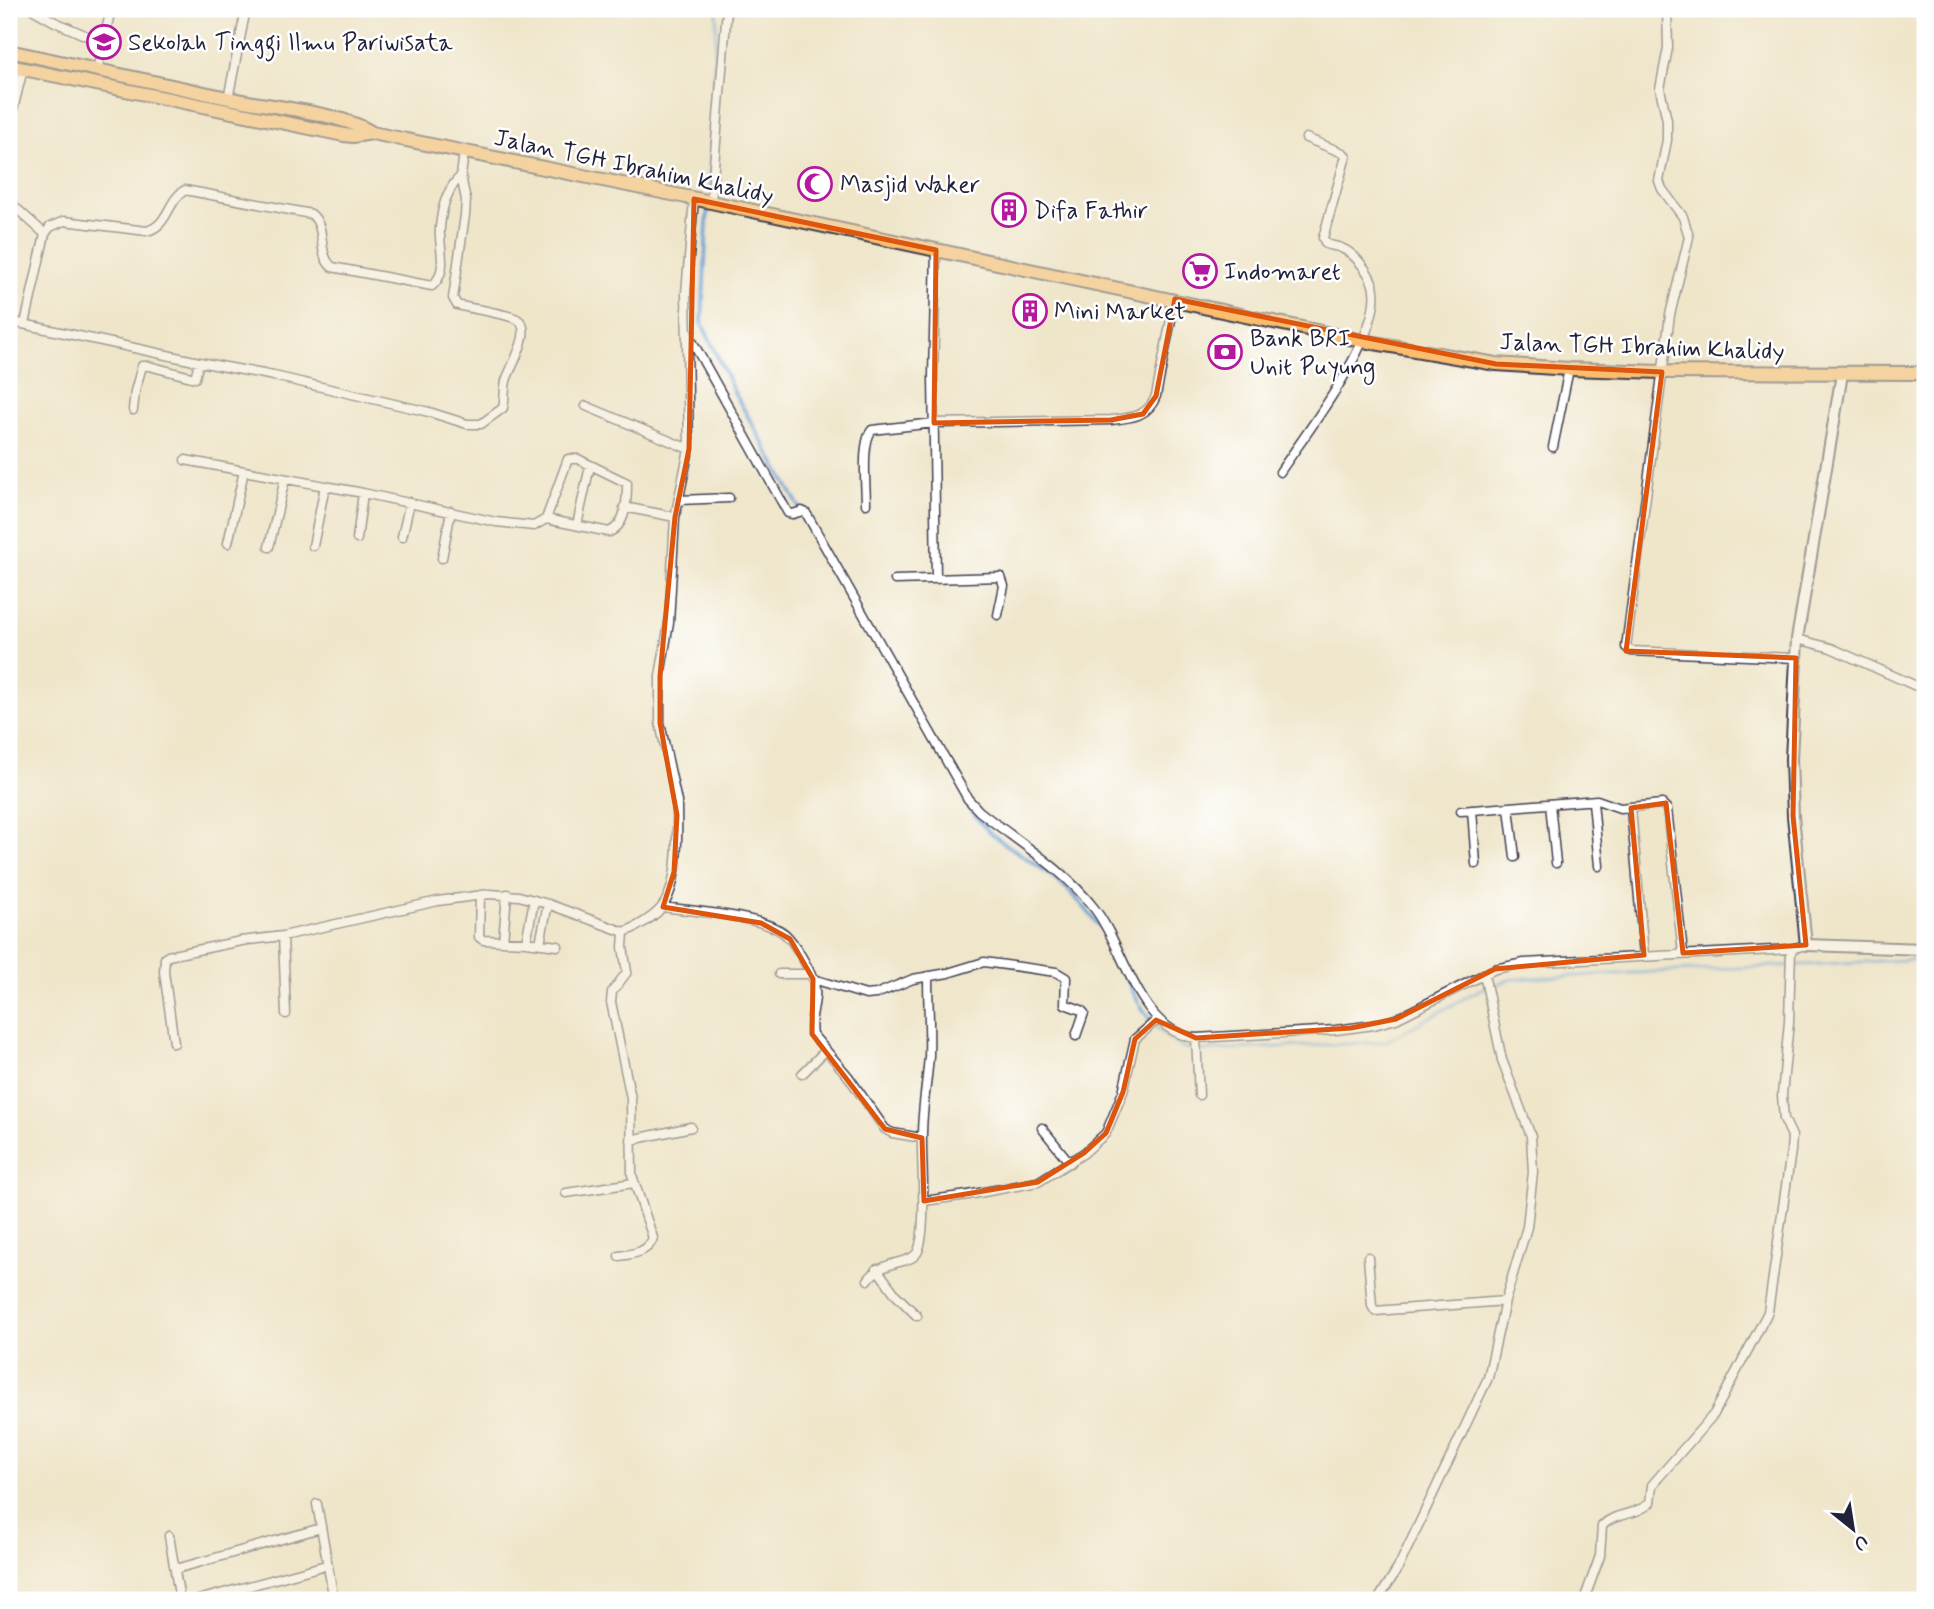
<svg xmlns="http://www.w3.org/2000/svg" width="1934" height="1609" viewBox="0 0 1934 1609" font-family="Mynerve,sans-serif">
  <rect width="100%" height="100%" fill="#fff"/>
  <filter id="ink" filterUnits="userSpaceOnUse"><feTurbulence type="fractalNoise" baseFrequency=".0143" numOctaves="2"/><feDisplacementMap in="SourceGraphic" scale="14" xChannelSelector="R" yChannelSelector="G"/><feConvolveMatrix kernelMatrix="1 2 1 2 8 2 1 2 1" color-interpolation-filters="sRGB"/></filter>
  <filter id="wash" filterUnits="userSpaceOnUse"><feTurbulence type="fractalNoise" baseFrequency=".00686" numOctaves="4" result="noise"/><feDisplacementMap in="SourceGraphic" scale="28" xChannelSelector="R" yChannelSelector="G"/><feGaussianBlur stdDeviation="1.57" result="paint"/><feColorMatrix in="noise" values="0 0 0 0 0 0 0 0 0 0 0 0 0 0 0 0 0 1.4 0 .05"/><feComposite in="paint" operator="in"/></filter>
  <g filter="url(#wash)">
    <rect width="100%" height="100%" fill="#efe6cb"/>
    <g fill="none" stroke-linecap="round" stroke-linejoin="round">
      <path stroke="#69a1d7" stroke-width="3.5" d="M 709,185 L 717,9
        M 708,203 L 702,323 L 734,392 L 801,510
        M 965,800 C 987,840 1011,845 1045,871 C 1071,889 1090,913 1108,938
        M 1123,971 C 1135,998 1150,1027 1176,1044 C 1182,1048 1190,1049 1197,1051 L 1385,1042 L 1483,988 L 1512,979 L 1925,959"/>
    </g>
  </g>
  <g filter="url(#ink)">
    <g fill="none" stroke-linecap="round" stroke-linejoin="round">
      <g stroke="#413f51" stroke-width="11">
        <path id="minor" d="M 32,9 L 55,22 L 103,43
          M 1667,9 L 1668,48 L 1660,89 L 1667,120 L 1667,140 L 1659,181 L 1662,189 L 1683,217 L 1689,237 L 1670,315 L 1626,647 L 1631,651 L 1796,658
          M 97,70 L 111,9
          M 228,99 L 246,9
          M 9,126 L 23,69
          M 9,198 L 15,207 L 45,234
          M 711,202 L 727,9
          M 936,250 L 933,376 L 936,578
          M 9,321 L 199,362 L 274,376 L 429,412 L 467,424 L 481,424 L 503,408 C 505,399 504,390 506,381 C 510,367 535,329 517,319 C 504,313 472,309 457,305 L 453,298 L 465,215 L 466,200 L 461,176 L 464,152
          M 25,324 L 45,234 L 50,227 L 64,221 L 147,231 C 169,225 167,201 185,190 L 311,214 C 328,228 316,253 332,267 L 432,286 C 450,270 438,248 440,227 C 442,208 446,190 461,176
          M 687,332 L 788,513 L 793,514 L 802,511 L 806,513 L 968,799 L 979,811 C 1018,842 1063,868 1094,908 C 1125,947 1138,1032 1196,1038 L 1336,1030 L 1374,1025 L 1396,1019 L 1495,969 L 1524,963 L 1791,949 L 1806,945
          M 586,406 L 689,449
          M 133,410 L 135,391 L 142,366 L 149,366 L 195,378 L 199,362
          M 1553,447 L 1569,369
          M 185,460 L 244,471
          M 1280,472 C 1306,433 1386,331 1373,285 C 1369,272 1355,253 1341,248 C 1337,246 1331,246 1326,244 L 1323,238 L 1346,156 L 1343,153 L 1306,138
          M 679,500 L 729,498
          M 866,504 C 866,487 861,442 872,430 L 934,423 L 1111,420 C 1131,418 1148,417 1156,396 L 1175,299
          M 624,507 L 675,517
          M 577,525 L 590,466
          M 402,537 L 410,502
          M 357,539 L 363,493
          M 228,543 L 244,471 L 363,493 L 496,522 L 534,526 L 546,519 L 609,532 C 627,525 627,499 627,483 L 578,459 L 568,459 L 546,519
          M 313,546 L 325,486
          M 269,547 L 285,479
          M 442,558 L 451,511
          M 895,580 L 1001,577 L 1004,586 L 998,615
          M 1797,639 L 1831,648 L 1925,690
          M 1593,802 L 1599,866
          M 1550,804 L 1556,863
          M 1509,808 L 1515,857
          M 1631,808 L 1644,955
          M 1472,810 L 1476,864
          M 1461,811 L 1597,800 L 1620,808 L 1662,804 L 1667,809 L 1683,953
          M 480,895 L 479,937 L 483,940 L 526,942 L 534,900
          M 663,907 C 692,911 764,916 785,934 C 794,942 809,968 813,980 C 820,998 808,1016 812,1034 L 848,1076 L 885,1129 L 892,1133 L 922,1138
          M 283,936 L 286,1014
          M 503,941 L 507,894
          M 526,942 L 558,946
          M 540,943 L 548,904
          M 779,974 L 809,974
          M 813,979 L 866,995 L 876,994 L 913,979 L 948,973 L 984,962 L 1056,972 L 1066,978 L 1065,1004 L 1081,1010 L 1084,1013 L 1076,1036
          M 1196,1038 L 1199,1095
          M 174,1043 L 164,972 L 165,958 L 168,956 L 241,941 L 283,936 L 438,901 L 490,894 L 519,896 L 548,904 L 624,932 C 636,928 658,915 664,904 C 680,880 677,830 677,802 L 660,723 L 660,676 L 669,623 L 675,517 L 689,449 L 686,293 L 694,199
          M 802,1074 L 826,1050
          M 1042,1128 L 1070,1163
          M 631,1140 L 691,1127
          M 566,1193 L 634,1183
          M 924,1201 L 968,1195 L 1038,1182 L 1084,1153 L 1106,1133 L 1123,1092 L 1135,1039 L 1158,1019
          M 619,1256 C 632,1254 648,1253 653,1238 L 632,1175 L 631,1098 L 611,1002 L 612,992 L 627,972 L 623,947 L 624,932
          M 1368,1257 L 1372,1306 L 1375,1311 L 1505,1301
          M 877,1269 L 896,1295 L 917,1316
          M 868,1280 C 883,1259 909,1265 917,1253 C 928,1234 921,1161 922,1136 C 922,1109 927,1083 929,1056 C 930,1030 928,1003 928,976
          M 317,1504 L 334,1600
          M 169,1536 L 180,1600
          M 176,1569 L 321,1528
          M 198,1600 L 326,1565
          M 1378,1600 L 1398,1568 L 1488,1378 L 1505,1301 L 1527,1227 L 1533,1172 L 1531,1136 L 1502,1060 L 1484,974
          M 1584,1600 L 1600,1556 L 1602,1526 C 1615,1512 1636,1516 1650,1503 L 1652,1485 L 1714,1414 L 1768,1312 L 1791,1151 L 1792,1136 L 1784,1119 L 1782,1095 L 1789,1022 L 1791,949"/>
      </g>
      <g stroke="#413f51" stroke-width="14">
        <path id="tertiary" d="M 1842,374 L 1797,639 L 1791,759 L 1793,816 L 1806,945 L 1925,949"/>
      </g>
      <g stroke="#413f51" stroke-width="16">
        <path id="primary" d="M 9,51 C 82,66 155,82 228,98 C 267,107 341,112 372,133 L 711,202 L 1363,341 L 1496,364 L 1569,369 L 1662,372 L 1925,373
          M 9,66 L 344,135 L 353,136 L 372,133"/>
      </g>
      <use href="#minor" stroke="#fff" stroke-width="8"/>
      <use href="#tertiary" stroke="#fff" stroke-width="10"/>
      <use href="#primary" stroke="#fbbd6e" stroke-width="12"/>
    </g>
  </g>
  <path d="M0 0H1934V1609H0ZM 694,199 L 936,250 L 934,423 L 1111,420 L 1143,414 L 1156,396 L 1175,299 L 1496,364 L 1662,372 L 1626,651 L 1796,658 L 1793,816 L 1806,945 L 1683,953 L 1666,803 L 1631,808 L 1644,955 L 1495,969 L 1396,1019 L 1351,1028 L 1196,1038 L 1156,1020 L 1135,1039 L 1123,1092 L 1106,1133 L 1084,1153 L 1038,1182 L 924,1201 L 922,1138 L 885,1129 L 812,1034 L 813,979 L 790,939 L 761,923 L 663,907 L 674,872 L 677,815 L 660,723 L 660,676 L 675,517 L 689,449 Z" fill="#efe6cb" fill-opacity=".55" fill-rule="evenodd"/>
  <path fill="none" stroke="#de560e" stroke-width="5" stroke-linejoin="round" d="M 694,199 L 936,250 L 934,423 L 1111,420 L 1143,414 L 1156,396 L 1175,299 L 1496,364 L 1662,372 L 1626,651 L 1796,658 L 1793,816 L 1806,945 L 1683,953 L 1666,803 L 1631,808 L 1644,955 L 1495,969 L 1396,1019 L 1351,1028 L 1196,1038 L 1156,1020 L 1135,1039 L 1123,1092 L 1106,1133 L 1084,1153 L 1038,1182 L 924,1201 L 922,1138 L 885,1129 L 812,1034 L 813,979 L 790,939 L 761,923 L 663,907 L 674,872 L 677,815 L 660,723 L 660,676 L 675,517 L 689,449 Z"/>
  <defs>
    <g id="school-ring" transform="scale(1.75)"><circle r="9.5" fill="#fff" stroke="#b5179e" stroke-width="1.5"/><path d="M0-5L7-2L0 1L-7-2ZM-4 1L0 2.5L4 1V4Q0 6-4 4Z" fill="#b5179e"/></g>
    <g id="mosque-ring" transform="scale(1.75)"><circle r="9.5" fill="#fff" stroke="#b5179e" stroke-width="1.5"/><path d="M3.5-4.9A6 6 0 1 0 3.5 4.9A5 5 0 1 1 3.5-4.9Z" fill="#b5179e"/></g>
    <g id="building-ring" transform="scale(1.75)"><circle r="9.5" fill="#fff" stroke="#b5179e" stroke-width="1.5"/><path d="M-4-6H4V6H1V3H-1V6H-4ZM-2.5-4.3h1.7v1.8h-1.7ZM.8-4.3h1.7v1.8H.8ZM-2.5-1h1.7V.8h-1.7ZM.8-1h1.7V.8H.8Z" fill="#b5179e"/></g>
    <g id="supermarket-ring" transform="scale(1.75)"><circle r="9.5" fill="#fff" stroke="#b5179e" stroke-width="1.5"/><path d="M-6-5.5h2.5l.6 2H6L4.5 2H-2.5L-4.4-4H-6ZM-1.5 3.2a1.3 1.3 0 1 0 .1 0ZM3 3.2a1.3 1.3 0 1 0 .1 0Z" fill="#b5179e"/></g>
    <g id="bank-ring" transform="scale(1.75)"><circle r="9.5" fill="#fff" stroke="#b5179e" stroke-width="1.5"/><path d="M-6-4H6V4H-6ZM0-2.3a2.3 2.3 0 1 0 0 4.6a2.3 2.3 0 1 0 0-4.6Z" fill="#b5179e"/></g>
  </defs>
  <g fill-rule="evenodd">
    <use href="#school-ring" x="104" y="42"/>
    <use href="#mosque-ring" x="815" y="184"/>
    <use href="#building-ring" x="1009" y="210"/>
    <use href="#supermarket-ring" x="1200" y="271"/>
    <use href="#building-ring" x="1030" y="311"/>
    <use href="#bank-ring" x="1225" y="352"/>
  </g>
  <g text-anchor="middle" stroke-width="5" stroke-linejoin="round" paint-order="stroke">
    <g font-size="24" fill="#22223b" stroke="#fff" text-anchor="start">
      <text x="128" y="50">Sekolah Tinggi Ilmu Pariwisata</text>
      <text x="840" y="192">Masjid Waker</text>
      <text x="1034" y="218">Difa Fathir</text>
      <text x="1224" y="279">Indomaret</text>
      <text x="1054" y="319">Mini Market</text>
      <text x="1250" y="346">Bank BRI<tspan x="1250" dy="28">Unit Puyung</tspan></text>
    </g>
    <g font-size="24" fill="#22223b" stroke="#fff">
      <text transform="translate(634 166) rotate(12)" y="8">Jalan TGH Ibrahim Khalidy</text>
      <text transform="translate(1642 346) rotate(2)" y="8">Jalan TGH Ibrahim Khalidy</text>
    </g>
  </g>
  <rect width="1934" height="1609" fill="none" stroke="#fff" stroke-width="35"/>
  <g transform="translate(1853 1529) rotate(150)" stroke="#ffffff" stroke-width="5" paint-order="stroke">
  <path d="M0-5L12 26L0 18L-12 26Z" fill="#22223b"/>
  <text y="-10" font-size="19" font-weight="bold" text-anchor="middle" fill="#22223b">U</text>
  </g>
</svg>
